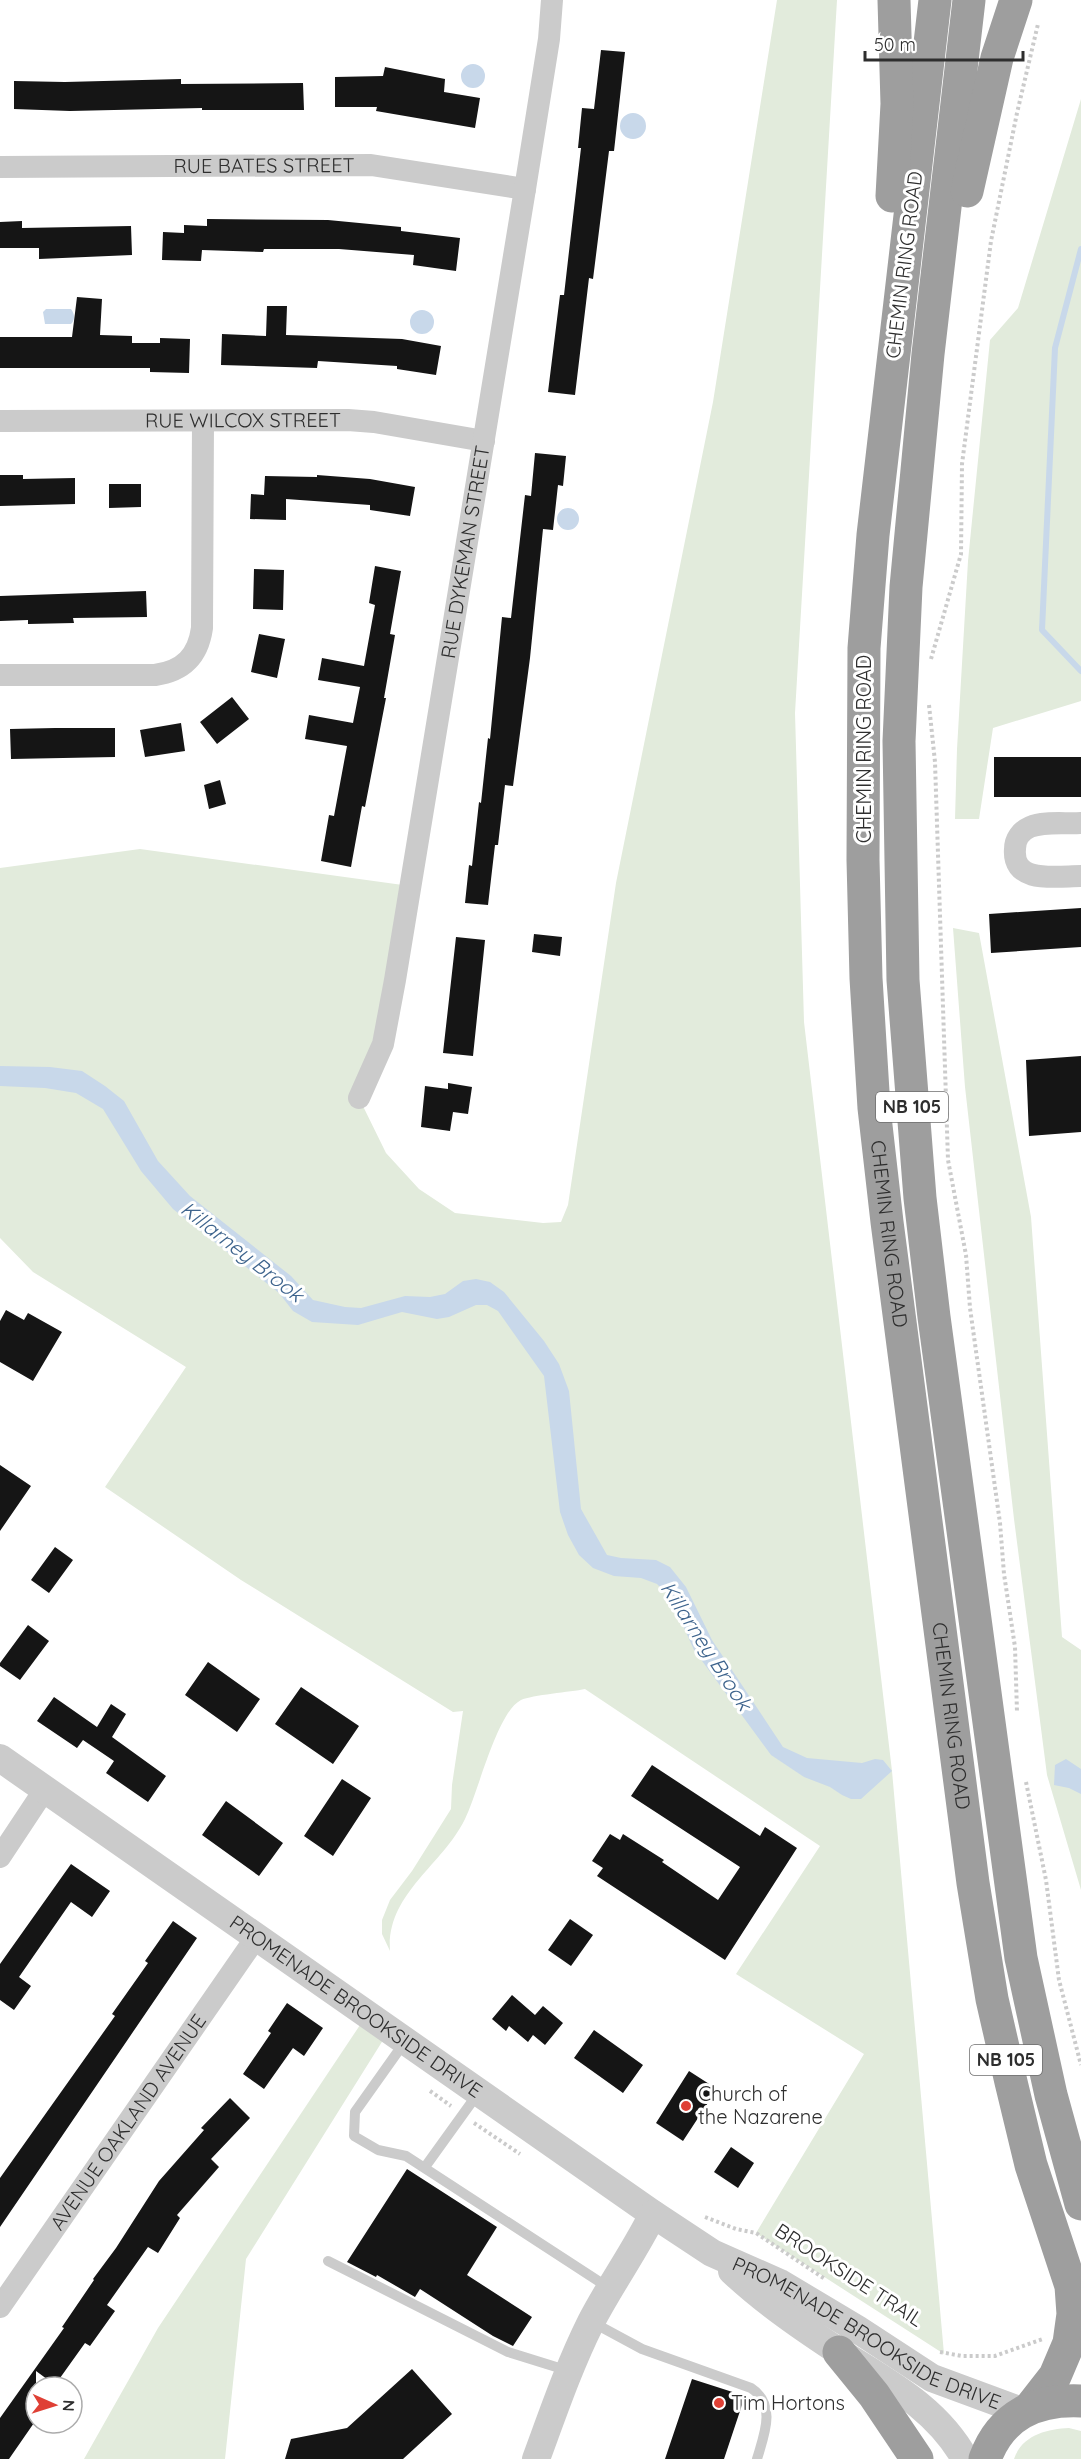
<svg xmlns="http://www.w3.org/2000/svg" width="1081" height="2459" viewBox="0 0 1081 2459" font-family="Quicksand,sans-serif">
  <rect width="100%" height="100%" fill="#fff"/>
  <path fill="#e2ebdc" d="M 777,0 L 837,0 L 795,713 L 804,1022 L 892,1771 L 944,2354 L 756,2233 L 864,2054 L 736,1974 L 820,1846 L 585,1689 C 571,1692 532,1695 521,1700 C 497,1712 478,1793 465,1819 C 442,1866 386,1894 390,1951 L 382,1934 L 382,1920 L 390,1900 L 412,1871 L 451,1809 L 452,1785 L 463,1711 L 453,1712 L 241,1580 L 105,1487 L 186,1367 L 33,1272 L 0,1238 L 0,868 L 140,849 L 410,886 L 359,1098 L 386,1153 L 419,1189 L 455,1213 L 543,1223 L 561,1222 L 568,1205 L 616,883 L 713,402 Z
    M 1081,99 L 1081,701 L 993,728 L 979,819 L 955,819 L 957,749 L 968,561 L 990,340 L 1018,308 Z
    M 953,928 L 979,933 L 1031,1217 L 1062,1637 L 1081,1650 L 1081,1890 L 1047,1775 L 1014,1519 L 965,1087 Z
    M 368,2013 L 390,2029 L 246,2259 L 225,2459 L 84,2459 L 158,2328 Z
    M 1069,2428 L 1081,2431 L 1081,2459 L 1014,2459 C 1022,2435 1047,2429 1069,2428 Z"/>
  <path fill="#c8d8ea" d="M461 76a12 12 0 1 1 24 0a12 12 0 1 1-24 0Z
    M620 126a13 13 0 1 1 26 0a13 13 0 1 1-26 0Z
    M 46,309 L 71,309 C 75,314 75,320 71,324 L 45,324 L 43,312 Z
    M410 322a12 12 0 1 1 24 0a12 12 0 1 1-24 0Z
    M557 519a11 11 0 1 1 22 0a11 11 0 1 1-22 0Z
    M 0,1066 L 50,1067 L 82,1071 L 105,1086 L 124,1101 L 158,1161 L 190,1196 L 291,1276 L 313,1300 L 345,1307 L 361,1308 L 405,1296 L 430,1297 L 445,1294 L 463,1281 L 476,1279 L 490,1282 L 504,1292 L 544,1341 L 559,1364 L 569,1391 L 581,1509 L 607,1555 L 621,1558 L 656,1560 L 670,1567 L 686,1587 L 712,1640 L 783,1747 L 807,1758 L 862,1763 L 875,1759 L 883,1760 L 892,1771 L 861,1799 L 851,1799 L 842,1795 L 830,1787 L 804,1777 L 771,1755 L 694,1650 L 670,1597 L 657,1584 L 641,1578 L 614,1576 L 593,1568 L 579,1555 L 568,1535 L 560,1512 L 544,1376 L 498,1311 L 487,1305 L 476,1305 L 449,1317 L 437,1319 L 402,1312 L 358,1325 L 312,1322 L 293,1311 L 279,1293 L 173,1209 L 141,1171 L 103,1109 L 76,1093 L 45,1088 L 0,1086 Z
    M 1066,1759 L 1081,1769 L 1081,1794 L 1069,1788 L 1054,1785 L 1055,1765 Z"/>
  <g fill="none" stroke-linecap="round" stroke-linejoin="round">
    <path stroke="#c8d8ea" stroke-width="6" d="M 1081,249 L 1055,348 L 1042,630 L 1081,671"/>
  </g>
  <path fill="#151515" d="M 601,50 L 625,52 L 614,151 L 609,151 L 593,279 L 589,278 L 575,395 L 548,392 L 560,295 L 564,295 L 571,234 L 581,148 L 578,148 L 582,108 L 594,109 Z
    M 385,67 L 445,79 L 444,92 L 480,98 L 475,128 L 376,111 L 377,107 L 335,107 L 335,77 L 383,76 Z
    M 181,79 L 181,84 L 303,83 L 304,110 L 202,110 L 202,108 L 70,111 L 14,109 L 14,81 L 65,82 Z
    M 207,219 L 328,220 L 401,227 L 401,231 L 460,238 L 456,271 L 413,265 L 414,255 L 339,249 L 264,249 L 263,252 L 202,250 L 201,261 L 162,260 L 163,232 L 184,233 L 184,225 L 207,226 Z
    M 22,221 L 22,228 L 131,226 L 132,255 L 39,259 L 39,248 L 0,248 L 0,222 Z
    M 77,297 L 102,299 L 100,335 L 132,336 L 132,343 L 160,343 L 160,338 L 190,339 L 189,373 L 150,372 L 150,368 L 0,368 L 0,337 L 72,337 Z
    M 267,306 L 287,306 L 286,335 L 402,339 L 441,346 L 436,375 L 397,369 L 397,366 L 318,361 L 317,368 L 221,365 L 222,334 L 266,336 Z
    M 535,453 L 566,456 L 563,486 L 558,485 L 553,530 L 543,529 L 530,658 L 513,786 L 505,785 L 498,845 L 495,845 L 488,905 L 465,903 L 469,865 L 472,866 L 479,802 L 481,803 L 488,738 L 490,739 L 502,617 L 511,618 L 525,495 L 531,496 Z
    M 0,475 L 23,475 L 23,479 L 75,478 L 75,504 L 0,506 Z
    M 317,475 L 370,479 L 415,487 L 410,516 L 370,510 L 370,505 L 286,499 L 286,520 L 250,519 L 251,494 L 264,495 L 265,476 L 317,477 Z
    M 109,484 L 141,484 L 141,507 L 109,508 Z
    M 375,566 L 401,571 L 390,634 L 395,635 L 384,698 L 386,698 L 365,807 L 362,806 L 351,867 L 321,861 L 329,815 L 334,816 L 347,746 L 305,739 L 309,715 L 353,723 L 360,687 L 318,680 L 322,658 L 364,666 L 375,605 L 369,603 Z
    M 254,569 L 284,570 L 283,610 L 253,609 Z
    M 146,591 L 147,617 L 73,618 L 74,623 L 28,624 L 28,620 L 0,621 L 0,596 Z
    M 259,634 L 285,639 L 277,678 L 251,672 Z
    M 232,697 L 249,719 L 217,744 L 200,722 Z
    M 181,723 L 185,751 L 145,757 L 140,730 Z
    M 55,728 L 115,728 L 115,757 L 11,759 L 10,729 Z
    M 994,757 L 1081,757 L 1081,797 L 994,797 Z
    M 220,780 L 226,804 L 209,809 L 204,785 Z
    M 1081,908 L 1081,947 L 991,953 L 989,914 Z
    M 534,934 L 562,937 L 560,956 L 532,952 Z
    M 456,937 L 485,940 L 473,1056 L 443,1053 Z
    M 1081,1056 L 1081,1132 L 1029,1136 L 1026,1060 Z
    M 448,1083 L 472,1087 L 468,1114 L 453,1112 L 450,1131 L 421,1127 L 425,1086 L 448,1089 Z
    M 6,1310 L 24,1320 L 28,1313 L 62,1332 L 33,1381 L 0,1362 L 0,1321 Z
    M 0,1465 L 31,1486 L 0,1531 Z
    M 55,1547 L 73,1560 L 49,1593 L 31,1580 Z
    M 28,1625 L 49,1641 L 20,1680 L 0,1666 L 0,1663 Z
    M 208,1662 L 260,1699 L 237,1732 L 185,1695 Z
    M 301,1687 L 359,1726 L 333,1764 L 275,1724 Z
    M 54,1697 L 97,1727 L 111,1704 L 126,1714 L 112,1737 L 166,1776 L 148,1802 L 106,1773 L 114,1761 L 83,1740 L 77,1748 L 37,1721 Z
    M 652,1765 L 760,1836 L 765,1827 L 797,1848 L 725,1960 L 597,1876 L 603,1868 L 592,1861 L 610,1834 L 620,1840 L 623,1834 L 664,1860 L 662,1862 L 718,1900 L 740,1867 L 631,1796 Z
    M 342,1779 L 371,1798 L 333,1856 L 304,1836 Z
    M 226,1801 L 283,1843 L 259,1876 L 202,1835 Z
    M 71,1864 L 110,1891 L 92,1917 L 71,1902 L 19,1977 L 31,1986 L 14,2010 L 0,2000 L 0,1964 Z
    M 570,1919 L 593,1935 L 571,1966 L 548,1950 Z
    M 173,1921 L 197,1938 L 0,2227 L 0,2178 L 115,2016 L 112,2014 L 148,1963 L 145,1961 Z
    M 512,1995 L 535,2015 L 543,2006 L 563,2023 L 545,2045 L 533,2035 L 528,2042 L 509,2026 L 506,2031 L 492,2019 Z
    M 287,2003 L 323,2028 L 304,2056 L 293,2048 L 264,2089 L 243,2074 L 271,2033 L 268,2031 Z
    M 594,2030 L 643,2065 L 623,2093 L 574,2058 Z
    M 689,2071 L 717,2089 L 683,2141 L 656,2123 Z
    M 230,2098 L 250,2118 L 211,2159 L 219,2167 L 177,2215 L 180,2218 L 158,2253 L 148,2247 L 107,2305 L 115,2311 L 90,2346 L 85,2343 L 55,2385 L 36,2371 L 36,2420 L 9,2459 L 0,2459 L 0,2418 L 64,2328 L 62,2327 L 94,2280 L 93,2279 L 116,2248 L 159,2181 L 204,2130 L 201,2128 Z
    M 731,2147 L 754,2163 L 738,2188 L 714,2172 Z
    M 407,2169 L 497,2227 L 467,2275 L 532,2317 L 513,2346 L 493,2336 L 420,2289 L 415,2297 L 377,2275 L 376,2277 L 347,2262 Z
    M 412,2369 L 452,2414 L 403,2459 L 285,2459 L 291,2439 L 347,2428 Z
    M 692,2379 L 745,2396 L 724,2459 L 665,2459 Z"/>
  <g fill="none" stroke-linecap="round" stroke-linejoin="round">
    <path stroke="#cbcbcb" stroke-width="4" stroke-dasharray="3 3" stroke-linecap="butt" d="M 931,659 L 961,554 L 962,464 L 991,241 L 1017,113 L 1038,24
      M 929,705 L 935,762 L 948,1160 L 966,1255 L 970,1308 L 1000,1523 L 1004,1574 L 1015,1647 L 1017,1712
      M 1026,1782 L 1046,1880 L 1059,1980 L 1081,2065
      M 430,2091 L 451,2106
      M 474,2123 L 520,2154
      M 705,2217 L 736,2229 L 756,2233 L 825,2279
      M 940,2352 L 962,2356 L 995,2356 L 1043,2339"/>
    <path stroke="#cbcbcb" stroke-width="10" d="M 404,2043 L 355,2112 L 354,2136 L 378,2150 L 406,2156 L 609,2288
      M 425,2167 L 479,2092
      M 328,2261 L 508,2352 L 569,2371
      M 592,2322 L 642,2349 L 751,2388 C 777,2405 764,2435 757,2459"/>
    <g stroke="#cbcbcb" stroke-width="22">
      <path id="s1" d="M 0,167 L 371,165 L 525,189"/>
      <path id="s2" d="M 0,421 L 348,420 L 374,422 L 484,441"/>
      <path d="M 0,675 L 155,675 C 184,671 198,656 202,628 L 203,421"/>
      <path d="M 1081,823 C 1065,824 1044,821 1030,827 C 1021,831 1015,839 1015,849 C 1012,885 1058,876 1081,876"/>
      <path id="s3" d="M 359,1098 L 383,1044 L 395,980 L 525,189 L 549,39 L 552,0"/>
      <path d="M 0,1857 L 45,1789"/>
      <path id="s4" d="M 0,2307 L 257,1936"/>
    </g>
    <g stroke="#cbcbcb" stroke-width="28">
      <path id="s5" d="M 0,1758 L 653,2214 L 712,2253 L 780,2283 L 857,2329 L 932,2378 L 1024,2412"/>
      <path d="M 732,2271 C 765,2302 803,2328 841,2353 C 888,2383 937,2408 965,2459"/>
      <path d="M 536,2459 C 553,2413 569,2366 591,2322 C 610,2285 635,2251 653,2214"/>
    </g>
    <g stroke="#9e9e9e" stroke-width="33">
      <path id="s6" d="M 935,0 L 873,535 L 864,648 L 863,860 L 866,978 L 874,1108 L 887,1222 L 973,1883 L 992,1999 L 1011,2082 L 1031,2165 L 1071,2286 L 1073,2314 L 1069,2343 L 1055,2376 L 1030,2408"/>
      <path d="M 969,0 L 928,354 L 906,587 L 899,741 L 903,980 L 920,1198 L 934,1317 L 1021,1958 L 1051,2095 L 1081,2204"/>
      <path d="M 967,191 L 997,58 L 1016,0"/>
      <path d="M 892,196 L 897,104 L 894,0"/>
      <path d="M 839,2352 L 874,2395 L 917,2459"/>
      <path d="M 985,2459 C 1001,2415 1036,2399 1081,2401"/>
    </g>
  </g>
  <g fill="#df4035" stroke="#fff" stroke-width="2">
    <circle cx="686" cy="2106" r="6"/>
    <circle cx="719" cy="2403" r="6"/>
  </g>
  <g text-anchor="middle" stroke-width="6" stroke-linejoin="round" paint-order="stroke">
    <g fill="#fff" stroke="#6d6d6d" stroke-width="1.5">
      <rect x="876" y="1092" width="72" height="30" rx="4.5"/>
      <rect x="970" y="2045" width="72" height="30" rx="4.5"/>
    </g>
    <g font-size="18" font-weight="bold" fill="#2e2e2e">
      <text x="912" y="1113">NB 105</text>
      <text x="1006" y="2066">NB 105</text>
    </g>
    <g font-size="20" fill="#2e2e2e" stroke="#fff">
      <text dy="7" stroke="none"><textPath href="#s1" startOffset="264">RUE BATES STREET</textPath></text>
      <text transform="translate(904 265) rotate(-83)" y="7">CHEMIN RING ROAD</text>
      <text dy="7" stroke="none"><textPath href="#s2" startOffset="243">RUE WILCOX STREET</textPath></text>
      <text dy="7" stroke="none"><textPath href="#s3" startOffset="558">RUE DYKEMAN STREET</textPath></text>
      <text transform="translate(864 749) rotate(-90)" y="7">CHEMIN RING ROAD</text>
      <text dy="7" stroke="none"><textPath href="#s6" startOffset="1239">CHEMIN RING ROAD</textPath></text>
      <text dy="7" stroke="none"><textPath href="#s6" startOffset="1725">CHEMIN RING ROAD</textPath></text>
      <text dy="7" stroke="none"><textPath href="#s5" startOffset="434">PROMENADE BROOKSIDE DRIVE</textPath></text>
      <text dy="7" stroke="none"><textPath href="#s4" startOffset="225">AVENUE OAKLAND AVENUE</textPath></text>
      <text transform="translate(849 2275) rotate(33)" y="7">BROOKSIDE TRAIL</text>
      <text dy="7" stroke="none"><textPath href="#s5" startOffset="1042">PROMENADE BROOKSIDE DRIVE</textPath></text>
    </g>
    <g font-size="20" fill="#2e2e2e" stroke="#fff" text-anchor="start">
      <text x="698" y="2101">Church of<tspan x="698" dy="23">the Nazarene</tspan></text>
      <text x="731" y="2410">Tim Hortons</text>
    </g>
    <g font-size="21" font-style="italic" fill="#3e648d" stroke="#fff">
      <text transform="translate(242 1252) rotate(38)" y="7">Killarney Brook</text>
      <text transform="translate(706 1646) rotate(57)" y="7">Killarney Brook</text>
    </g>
  </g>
  <g transform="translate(54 2405) rotate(93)"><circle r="28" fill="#ffffff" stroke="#ababab" stroke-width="1.5"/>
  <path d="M0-4.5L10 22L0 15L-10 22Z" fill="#df4035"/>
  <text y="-9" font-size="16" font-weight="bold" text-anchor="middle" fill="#2e2e2e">N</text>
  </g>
  <path d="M865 51v9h158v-9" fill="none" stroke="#2e2e2e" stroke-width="3"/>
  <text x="874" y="51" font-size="18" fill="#2e2e2e" stroke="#ffffff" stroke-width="4.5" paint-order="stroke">50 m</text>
</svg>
